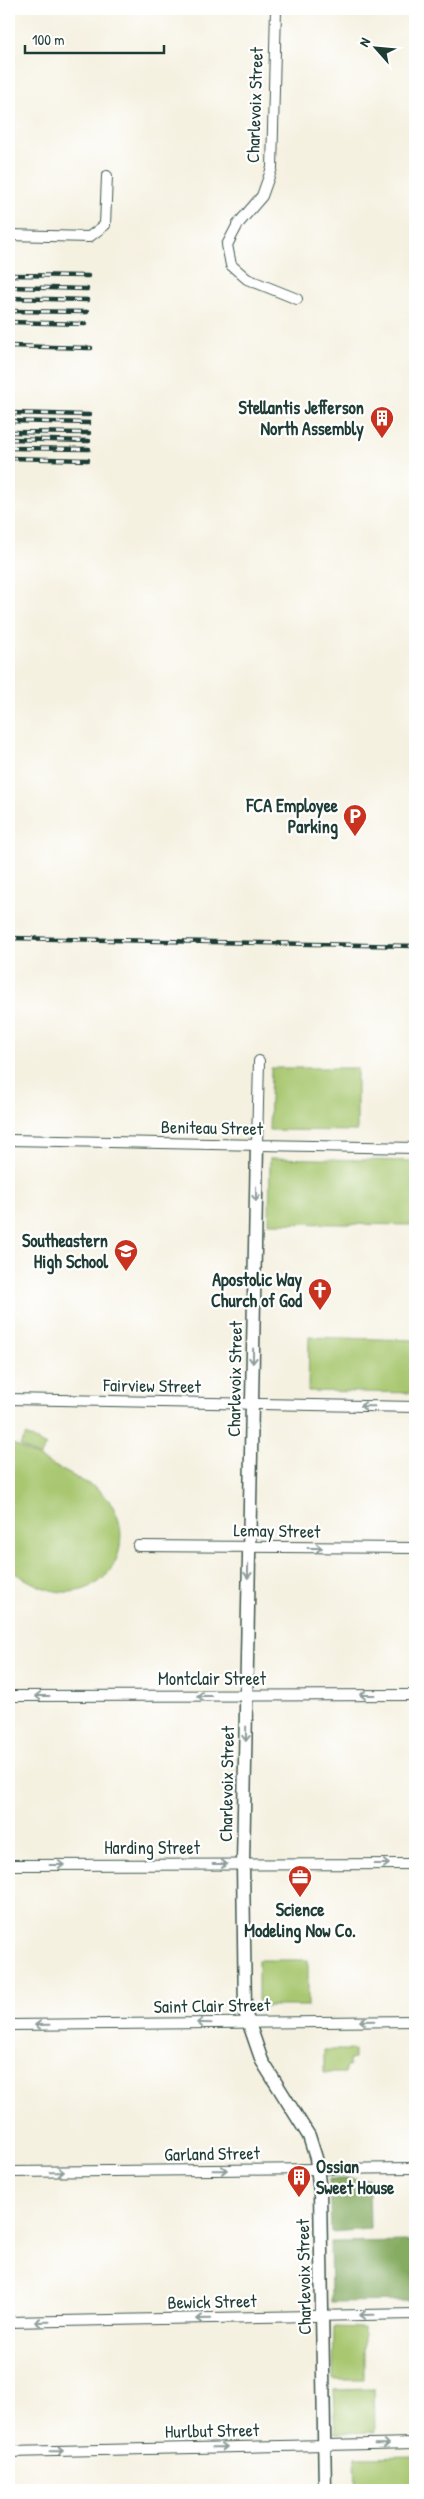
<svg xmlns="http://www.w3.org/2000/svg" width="424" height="2499" viewBox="0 0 424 2499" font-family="'Patrick Hand',sans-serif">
  <rect width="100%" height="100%" fill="#fff"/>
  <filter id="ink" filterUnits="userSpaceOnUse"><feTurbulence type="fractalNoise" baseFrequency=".02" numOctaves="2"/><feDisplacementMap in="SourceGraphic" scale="10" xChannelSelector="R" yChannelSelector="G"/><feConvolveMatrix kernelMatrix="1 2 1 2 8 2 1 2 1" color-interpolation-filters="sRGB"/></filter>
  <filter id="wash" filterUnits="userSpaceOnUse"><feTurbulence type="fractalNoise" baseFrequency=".0096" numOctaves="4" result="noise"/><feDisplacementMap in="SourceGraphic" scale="20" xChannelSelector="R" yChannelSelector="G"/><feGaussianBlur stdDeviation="1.12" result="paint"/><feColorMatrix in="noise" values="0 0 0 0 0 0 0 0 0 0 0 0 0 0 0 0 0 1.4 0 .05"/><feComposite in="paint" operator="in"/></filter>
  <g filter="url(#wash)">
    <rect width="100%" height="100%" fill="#f5f1e1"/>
    <path fill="#a8c76f" stroke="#648252" d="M 271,1068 L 357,1068 L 357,1131 L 269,1130 Z
      M 270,1158 L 415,1161 L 415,1225 L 269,1223 Z
      M 309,1337 L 415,1340 L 415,1393 L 308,1391 Z
      M 26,1435 L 46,1446 L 40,1457 L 20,1446 Z
      M 9,1442 L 96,1488 C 139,1519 124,1589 69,1592 C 46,1593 28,1580 9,1570 Z
      M 258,1960 L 308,1960 L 308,2006 L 258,2006 Z
      M 324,2050 L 354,2050 L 354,2059 L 349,2060 L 349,2067 L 345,2067 L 345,2073 L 324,2073 Z
      M 334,2327 L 364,2328 L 364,2380 L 333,2380 Z
      M 374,2389 L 375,2432 L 336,2433 L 334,2390 Z
      M 415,2456 L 415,2490 L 356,2490 L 355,2457 Z"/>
    <path fill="#86ac62" stroke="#52744b" d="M 329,2179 L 369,2179 L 370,2229 L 331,2232 Z
      M 414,2241 L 414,2301 L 331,2302 L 330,2242 Z"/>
  </g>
  <g filter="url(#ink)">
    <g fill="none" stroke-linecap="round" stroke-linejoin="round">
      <g stroke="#3f584e" stroke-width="12">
        <path id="minor" d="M 276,9 L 272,168 L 262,196 L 238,224 L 227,245 L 231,265 L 247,279 L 297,299
          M 9,235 L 89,237 L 105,225 L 107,176
          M 9,1140 L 415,1148
          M 257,1145 L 259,1061
          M 9,1399 L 415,1407
          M 138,1546 L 415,1548
          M 9,1696 L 415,1695
          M 9,1865 L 415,1864
          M 9,2025 L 415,2021
          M 9,2172 L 415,2168
          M 9,2322 L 415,2314
          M 9,2452 L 415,2443"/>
      </g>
      <g stroke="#3f584e" stroke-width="15">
        <path id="tertiary" d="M 257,1145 L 243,1864 L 245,2012 L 262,2061 L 309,2136 L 316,2158 L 320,2192 L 325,2490"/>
      </g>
      <use href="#minor" stroke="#fff" stroke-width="10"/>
      <use href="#tertiary" stroke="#fff" stroke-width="12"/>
      <g stroke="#1f3d34" stroke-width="4.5">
        <path id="rail" d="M 9,275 L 88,276
          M 9,287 L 87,289
          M 9,298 L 87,300
          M 9,311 L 87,312
          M 9,322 L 85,324
          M 9,346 L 91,348
          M 9,413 L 89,415
          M 9,421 L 89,423
          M 9,432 L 89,433
          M 9,439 L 89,441
          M 9,448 L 89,449
          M 9,458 L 88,460
          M 9,938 L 415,946"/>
      </g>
      <use href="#rail" stroke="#fff" stroke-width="2.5" stroke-dasharray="8" stroke-linecap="butt"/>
    </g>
    <defs><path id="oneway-shaft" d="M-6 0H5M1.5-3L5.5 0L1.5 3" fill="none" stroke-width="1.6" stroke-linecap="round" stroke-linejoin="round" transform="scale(1.25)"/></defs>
    <g stroke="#8f9e9a">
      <use href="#oneway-shaft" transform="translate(256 1194) rotate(91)"/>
      <use href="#oneway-shaft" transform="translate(253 1356) rotate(91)"/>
      <use href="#oneway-shaft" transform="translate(367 1406) rotate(-179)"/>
      <use href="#oneway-shaft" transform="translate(315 1548)"/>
      <use href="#oneway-shaft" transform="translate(248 1571) rotate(91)"/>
      <use href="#oneway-shaft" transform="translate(367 1695) rotate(180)"/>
      <use href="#oneway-shaft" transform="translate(42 1696) rotate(180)"/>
      <use href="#oneway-shaft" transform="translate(204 1696) rotate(180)"/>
      <use href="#oneway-shaft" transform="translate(246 1734) rotate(91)"/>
      <use href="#oneway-shaft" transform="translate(220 1864)"/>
      <use href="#oneway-shaft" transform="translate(382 1864)"/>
      <use href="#oneway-shaft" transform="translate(57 1865)"/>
      <use href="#oneway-shaft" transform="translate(367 2021) rotate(179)"/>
      <use href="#oneway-shaft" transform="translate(204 2023) rotate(-178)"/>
      <use href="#oneway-shaft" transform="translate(42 2025) rotate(179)"/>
      <use href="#oneway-shaft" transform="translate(220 2170) rotate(-1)"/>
      <use href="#oneway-shaft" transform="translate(57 2172) rotate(-1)"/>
      <use href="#oneway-shaft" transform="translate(367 2315) rotate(179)"/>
      <use href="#oneway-shaft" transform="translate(204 2319) rotate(179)"/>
      <use href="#oneway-shaft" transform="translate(42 2322) rotate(179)"/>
      <use href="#oneway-shaft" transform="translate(382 2444) rotate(-1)"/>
      <use href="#oneway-shaft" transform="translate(220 2447) rotate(-1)"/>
      <use href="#oneway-shaft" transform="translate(57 2451) rotate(-1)"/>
    </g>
  </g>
  <defs>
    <g id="building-pin" transform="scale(1.25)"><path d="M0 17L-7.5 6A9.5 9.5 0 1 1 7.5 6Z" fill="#c8321e" stroke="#fff"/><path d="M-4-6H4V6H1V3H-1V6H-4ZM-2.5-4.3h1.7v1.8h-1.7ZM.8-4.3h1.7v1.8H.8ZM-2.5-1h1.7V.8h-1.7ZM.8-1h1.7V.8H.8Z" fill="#fff"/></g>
    <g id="parking-pin" transform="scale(1.25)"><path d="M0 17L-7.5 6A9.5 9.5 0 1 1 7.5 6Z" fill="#c8321e" stroke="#fff"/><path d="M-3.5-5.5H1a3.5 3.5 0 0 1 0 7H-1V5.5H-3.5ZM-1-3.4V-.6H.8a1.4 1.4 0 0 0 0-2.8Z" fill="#fff"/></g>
    <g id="school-pin" transform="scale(1.25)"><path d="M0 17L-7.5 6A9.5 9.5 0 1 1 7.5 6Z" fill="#c8321e" stroke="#fff"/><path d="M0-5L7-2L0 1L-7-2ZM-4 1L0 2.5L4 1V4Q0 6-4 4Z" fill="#fff"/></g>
    <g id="church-pin" transform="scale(1.25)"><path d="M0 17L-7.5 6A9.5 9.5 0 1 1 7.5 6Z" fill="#c8321e" stroke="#fff"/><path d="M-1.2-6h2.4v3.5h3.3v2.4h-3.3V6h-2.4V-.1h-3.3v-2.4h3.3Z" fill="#fff"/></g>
    <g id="office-pin" transform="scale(1.25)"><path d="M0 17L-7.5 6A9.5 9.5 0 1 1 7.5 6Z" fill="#c8321e" stroke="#fff"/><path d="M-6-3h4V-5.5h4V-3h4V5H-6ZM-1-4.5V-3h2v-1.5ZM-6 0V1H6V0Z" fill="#fff"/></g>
  </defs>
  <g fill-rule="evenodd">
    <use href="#building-pin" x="382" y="418"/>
    <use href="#parking-pin" x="355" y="816"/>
    <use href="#school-pin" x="126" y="1251"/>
    <use href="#church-pin" x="320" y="1290"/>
    <use href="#office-pin" x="300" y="1877"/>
    <use href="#building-pin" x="299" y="2177"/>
  </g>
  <g text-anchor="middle" stroke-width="4.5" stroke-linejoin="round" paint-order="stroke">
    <g font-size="18" fill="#1f3d34" stroke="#fff">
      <text transform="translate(255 105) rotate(-88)" y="6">Charlevoix Street</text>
      <text transform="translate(212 1128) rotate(1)" y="6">Beniteau Street</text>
      <text transform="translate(235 1379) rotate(-89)" y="6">Charlevoix Street</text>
      <text transform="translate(152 1386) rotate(1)" y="6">Fairview Street</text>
      <text transform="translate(277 1531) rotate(1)" y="6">Lemay Street</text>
      <text x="212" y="1685">Montclair Street</text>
      <text transform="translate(227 1784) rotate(-89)" y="6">Charlevoix Street</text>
      <text x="152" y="1854">Harding Street</text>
      <text transform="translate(212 2006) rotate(-1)" y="6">Saint Clair Street</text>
      <text transform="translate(212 2154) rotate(-1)" y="6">Garland Street</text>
      <text transform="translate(304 2277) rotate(-91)" y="6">Charlevoix Street</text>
      <text transform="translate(212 2302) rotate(-1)" y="6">Bewick Street</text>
      <text transform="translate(212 2431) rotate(-1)" y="6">Hurlbut Street</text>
    </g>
    <g font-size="18" font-weight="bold" fill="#1f3d34" stroke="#fff" text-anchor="end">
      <text x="364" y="414">Stellantis Jefferson<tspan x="364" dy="21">North Assembly</tspan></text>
      <text x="338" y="812">FCA Employee<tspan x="338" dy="21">Parking</tspan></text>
      <text x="108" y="1247">Southeastern<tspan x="108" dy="21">High School</tspan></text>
      <text x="302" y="1286">Apostolic Way<tspan x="302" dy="21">Church of God</tspan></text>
      <text x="300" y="1916" text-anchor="middle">Science<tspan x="300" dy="21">Modeling Now Co.</tspan></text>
      <text x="316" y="2173" text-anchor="start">Ossian<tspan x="316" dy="21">Sweet House</tspan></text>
    </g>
  </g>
  <rect width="424" height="2499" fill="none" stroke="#fff" stroke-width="30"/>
  <g transform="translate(376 48) rotate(297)" stroke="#ffffff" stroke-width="4" paint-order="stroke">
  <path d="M0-4L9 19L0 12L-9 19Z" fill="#1f3d34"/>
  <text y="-8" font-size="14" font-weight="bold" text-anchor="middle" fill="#1f3d34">N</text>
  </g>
  <path d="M25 45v8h139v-8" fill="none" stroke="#1f3d34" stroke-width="2.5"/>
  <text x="32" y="45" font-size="15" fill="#1f3d34" stroke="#ffffff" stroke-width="4" paint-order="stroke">100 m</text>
</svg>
